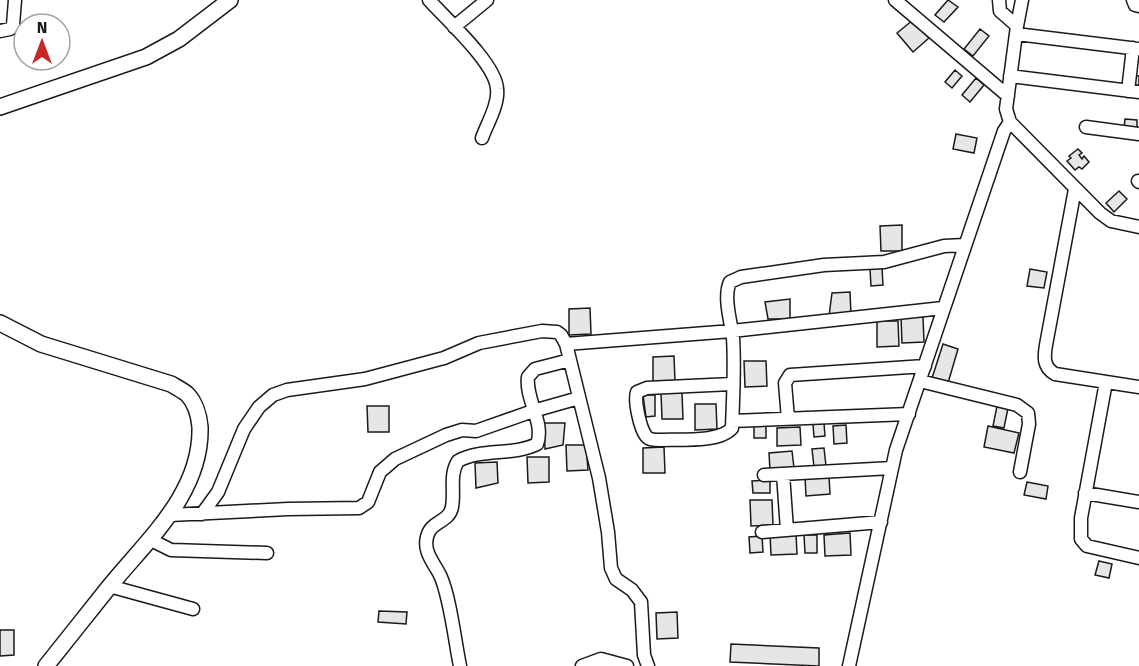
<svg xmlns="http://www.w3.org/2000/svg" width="1139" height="666" viewBox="0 0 1139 666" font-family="'Fira Sans',sans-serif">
  <rect width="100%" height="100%" fill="#fff"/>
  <path fill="#e6e6e6" stroke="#1a1a1a" stroke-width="1.5" d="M 948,0 L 958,7 L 944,22 L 935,15 Z
    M 913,20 L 929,38 L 913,52 L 897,33 Z
    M 980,29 L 989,36 L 973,56 L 964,49 Z
    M 955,70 L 962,76 L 952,88 L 945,82 Z
    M 1131,75 L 1139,76 L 1139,86 L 1130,85 Z
    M 976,78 L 984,85 L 970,102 L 962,95 Z
    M 1125,119 L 1137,120 L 1137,129 L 1124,128 Z
    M 956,134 L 977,138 L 974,153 L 953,149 Z
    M 1078,149 L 1082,153 L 1079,155 L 1082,159 L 1084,156 L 1089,162 L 1082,169 L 1079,167 L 1075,170 L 1067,161 L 1071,158 L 1069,156 Z
    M 1119,191 L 1127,199 L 1114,212 L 1106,203 Z
    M 902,225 L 902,251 L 881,251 L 880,226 Z
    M 882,268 L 883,285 L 871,286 L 870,269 Z
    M 1030,269 L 1047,272 L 1044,288 L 1027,286 Z
    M 850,292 L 851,315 L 829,316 L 832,293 Z
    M 790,299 L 790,319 L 768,319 L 765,302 Z
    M 590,308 L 591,334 L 569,335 L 569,309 Z
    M 901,317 L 923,317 L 924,342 L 902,343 Z
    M 877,321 L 898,321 L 899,346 L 877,347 Z
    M 943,344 L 958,349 L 948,383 L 932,378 Z
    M 674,356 L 675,382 L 653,382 L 653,357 Z
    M 744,361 L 766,361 L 767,386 L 745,387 Z
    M 661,393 L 682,393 L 683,419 L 662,419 Z
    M 643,395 L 655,395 L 655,416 L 646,417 Z
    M 695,404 L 716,404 L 717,429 L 695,430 Z
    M 367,406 L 389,406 L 389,432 L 368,432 Z
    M 997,406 L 1008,408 L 1004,428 L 993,426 Z
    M 544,423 L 565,423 L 563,445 L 545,449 Z
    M 824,423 L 825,436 L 814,437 L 813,424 Z
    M 754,425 L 766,425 L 766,438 L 754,438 Z
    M 846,425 L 847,443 L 834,444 L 833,426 Z
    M 988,426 L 1019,433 L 1014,453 L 984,447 Z
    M 800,427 L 801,445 L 777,446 L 777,428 Z
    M 566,445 L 586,445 L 588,470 L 567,471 Z
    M 664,447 L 665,473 L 643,473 L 643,448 Z
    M 824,448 L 826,466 L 814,467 L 812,449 Z
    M 792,451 L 794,468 L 770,470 L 769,453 Z
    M 527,457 L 549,457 L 549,482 L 528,483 Z
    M 497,462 L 498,483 L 476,488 L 475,463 Z
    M 829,476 L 830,494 L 806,496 L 805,477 Z
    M 770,480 L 770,493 L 753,493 L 752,481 Z
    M 1027,482 L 1048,486 L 1046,499 L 1024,495 Z
    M 750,500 L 772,500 L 773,525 L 751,526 Z
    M 796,533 L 797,554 L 771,555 L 770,534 Z
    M 850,533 L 851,555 L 825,556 L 824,535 Z
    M 804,535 L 817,535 L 817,553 L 805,553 Z
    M 762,536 L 763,552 L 750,553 L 749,537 Z
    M 1099,561 L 1112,564 L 1109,578 L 1095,575 Z
    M 379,611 L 407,612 L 406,624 L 378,622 Z
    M 677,612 L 678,638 L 657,639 L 656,613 Z
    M 0,630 L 14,630 L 14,655 L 0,656 Z
    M 731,644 L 819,648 L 819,666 L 730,662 Z"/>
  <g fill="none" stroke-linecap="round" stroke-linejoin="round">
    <g stroke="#1a1a1a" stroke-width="15">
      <path id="minor" d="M 429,0 C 446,19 496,64 497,89 C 499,104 487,124 482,138
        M 895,0 L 1008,96
        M 999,0 L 1000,11 L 1017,26
        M 1022,0 L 1017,26 L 1006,109 L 1010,122 L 1100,213 L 1111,221 L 1139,227
        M 1133,0 L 1135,5 L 1139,6
        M 454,27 L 487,0
        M 0,31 L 10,29 L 13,25 L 15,0
        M 1016,34 L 1139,49
        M 1010,76 L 1139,92
        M 1128,91 L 1133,48
        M 1086,127 L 1139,134
        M 1138,181 L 1139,182
        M 1075,189 L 1046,345 C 1044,357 1043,367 1055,374 L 1139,387
        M 566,344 L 732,331 L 943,308
        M 920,381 L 1017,405 L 1028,413 L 1029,424 L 1020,472
        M 1106,382 L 1081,518 L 1081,539 L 1087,546 L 1139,558
        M 732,384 L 647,388 L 637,392 C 634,401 640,428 646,436 C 649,440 654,440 660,440 C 678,439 720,443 732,428 C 733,399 735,367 733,338 C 731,322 723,297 730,282 L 741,277 L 824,265 L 884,262 L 944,246 L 965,245
        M 788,419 L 785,383 L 790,375 L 925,366
        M 732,421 L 909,414
        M 783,474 L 787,530
        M 764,475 L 892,468
        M 1085,493 L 1139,502
        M 202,514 L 218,492 L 244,429 L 259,407 L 273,395 L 287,390 L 365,379 L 444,358 L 479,343 L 542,331 L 557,332 L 561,335 L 566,344 L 599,478 L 608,532 L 611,568 L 616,579 L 632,590 L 641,602 L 644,655 L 648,666
        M 170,515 L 288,509 L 359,508 L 368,502 L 380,472 L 395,459 L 446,435 L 462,430 L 476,431 L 533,411 L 579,398
        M 762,532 L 881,522
        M 149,539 L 171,550 L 267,553
        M 109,586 L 193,609
        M 460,666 C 455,642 450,596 440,575 C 434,563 423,552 427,537 C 431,520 449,523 452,507 C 455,491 449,475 458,461 C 482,448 513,456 537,444 C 545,423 525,399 528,377 L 535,369 L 570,360
        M 582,666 L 601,659 L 627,666
        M 849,666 L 896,450 L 1004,131 L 1010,122"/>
    </g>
    <g stroke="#1a1a1a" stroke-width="18">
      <path id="major" d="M 0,107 L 146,57 L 179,39 L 230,0
        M 0,323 L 41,344 L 171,384 C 176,387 182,390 187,394 C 195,402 199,416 200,427 C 202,493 147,540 109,587 C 88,613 67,640 46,666"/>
    </g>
    <use href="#minor" stroke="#fff" stroke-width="12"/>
    <use href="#major" stroke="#fff" stroke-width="15"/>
  </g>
  <g transform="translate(42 42)"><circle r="28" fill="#ffffff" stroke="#a3a3a3" stroke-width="1.5"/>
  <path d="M0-4.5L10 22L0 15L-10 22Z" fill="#c62828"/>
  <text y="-9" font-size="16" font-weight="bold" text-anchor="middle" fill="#1a1a1a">N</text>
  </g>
</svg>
